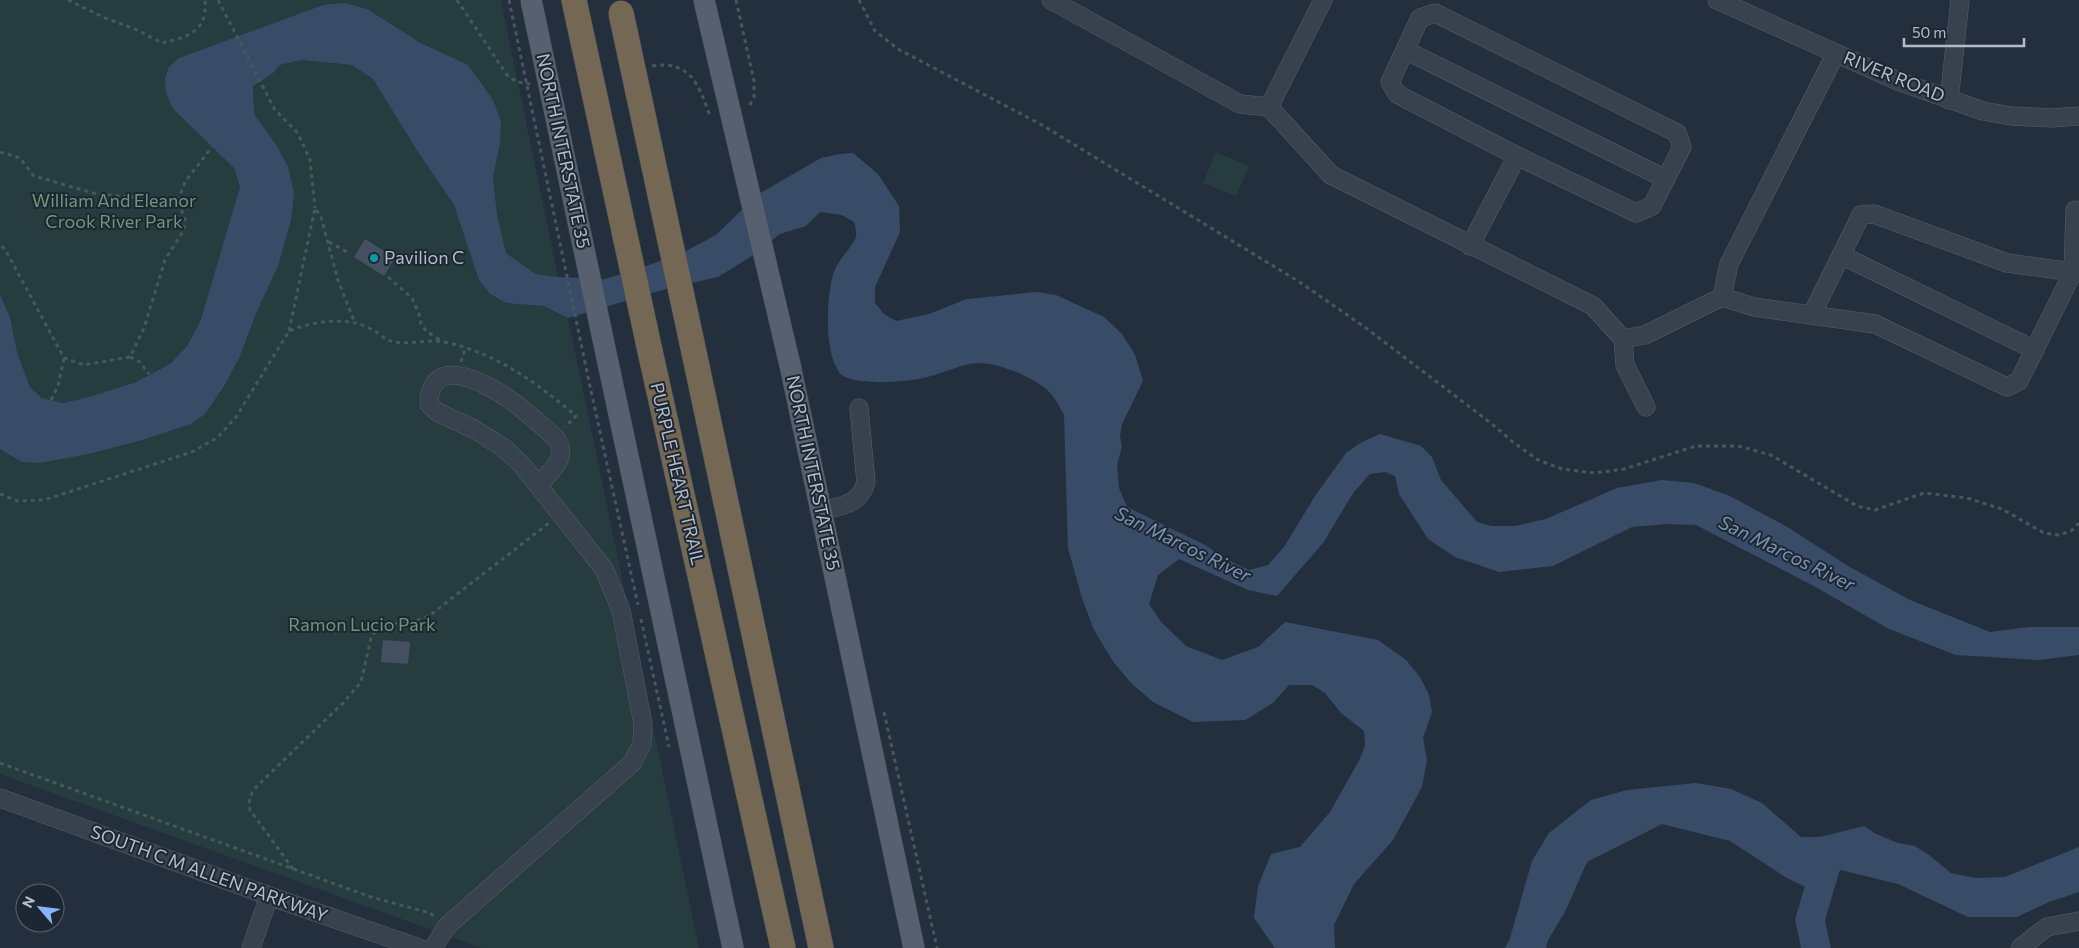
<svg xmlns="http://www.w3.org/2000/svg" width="2079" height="948" viewBox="0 0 2079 948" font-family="Commissioner,sans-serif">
  <rect width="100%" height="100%" fill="#242f3e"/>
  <path fill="#263c3f" d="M 0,0 L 501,0 L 558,277 L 536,274 L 506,253 L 497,215 L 493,176 L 500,144 L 468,65 L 419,42 L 323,6 L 179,58 L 169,67 L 173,109 L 234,168 L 240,187 L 200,322 L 187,346 L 170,364 L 136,382 L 89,397 L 63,403 L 42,398 L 30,387 L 17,352 L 10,317 L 0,295 Z
    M 300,60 L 352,65 L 373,79 L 416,149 L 454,205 L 479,280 L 490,294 L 507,303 L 544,306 L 568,318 L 699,948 L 482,948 L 0,774 L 0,449 L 22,462 L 93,453 L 146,439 L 191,424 L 240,356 L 257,311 L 263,129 L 254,114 L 253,86 L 272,74 L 280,65 Z
    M 1216,152 L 1249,166 L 1236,196 L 1203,183 Z"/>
  <path fill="#394c67" d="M 345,3 L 367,9 L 419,42 L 468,65 L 493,100 L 501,121 L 500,144 L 493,176 L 497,215 L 506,253 L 536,274 L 558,277 L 605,279 L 644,267 L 686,251 L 716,235 L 757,195 L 821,158 L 840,154 L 853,153 L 878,174 L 899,206 L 900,232 L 875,287 L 875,303 L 884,314 L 896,321 L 929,314 L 967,299 L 1037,292 L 1056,295 L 1104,317 L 1122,334 L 1135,355 L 1143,381 L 1122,424 L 1120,437 L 1122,446 L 1117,465 L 1119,488 L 1127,507 L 1205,545 L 1228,560 L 1249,570 L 1268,565 L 1284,547 L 1315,496 L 1346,453 L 1360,443 L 1380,434 L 1421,446 L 1432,457 L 1441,480 L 1477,522 L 1491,526 L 1515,526 L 1546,519 L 1617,488 L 1662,480 L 1694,483 L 1730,496 L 1789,528 L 1848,566 L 1910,600 L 1990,632 L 2029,627 L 2079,627 L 2079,655 L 2038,660 L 1956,655 L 1889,629 L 1812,585 L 1696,525 L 1667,524 L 1632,527 L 1553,566 L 1499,572 L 1455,557 L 1428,539 L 1399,494 L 1395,476 L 1385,472 L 1370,474 L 1353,493 L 1323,543 L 1277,596 L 1248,590 L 1179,559 L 1158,575 L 1149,604 L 1161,622 L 1186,646 L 1222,660 L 1258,647 L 1285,622 L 1378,640 L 1406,660 L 1420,677 L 1429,695 L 1432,712 L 1423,738 L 1427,760 L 1422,787 L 1393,840 L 1354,884 L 1334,925 L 1335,948 L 1275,948 L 1254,918 L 1258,886 L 1271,854 L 1300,847 L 1330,812 L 1360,759 L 1365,745 L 1364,731 L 1341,713 L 1325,693 L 1312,685 L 1289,685 L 1273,703 L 1245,720 L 1193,722 L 1153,702 L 1132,684 L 1114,663 L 1094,630 L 1082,598 L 1068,548 L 1064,415 C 1058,404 1052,392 1041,385 C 1027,375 995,362 978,363 C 963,363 939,375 923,378 C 907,382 849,387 839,372 C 824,351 826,296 834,272 C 838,260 853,246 856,237 C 857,233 855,226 854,222 L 842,215 L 820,212 L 806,226 L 780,234 L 749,258 L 718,277 L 669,288 L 568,318 L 544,306 L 506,303 L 490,294 L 479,280 L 454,205 L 416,149 L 373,79 L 352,65 L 301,60 L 280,65 L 272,74 L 253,86 L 254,114 L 277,146 L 288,167 L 294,193 L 291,220 L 278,266 L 257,311 L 240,356 L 224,386 L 205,414 L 191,424 L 146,439 L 93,453 L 40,463 L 22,462 L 0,449 L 0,295 L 10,317 L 17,352 L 30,387 L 42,398 L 63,403 L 89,397 L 136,382 L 170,364 L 187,346 L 200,322 L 240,187 L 234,168 L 173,109 L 166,92 L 165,78 L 169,67 L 179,58 L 323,5 Z
    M 1696,783 L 1731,789 L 1762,803 L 1801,837 L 1820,837 L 1864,826 L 1876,834 L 1898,843 L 1915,846 L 1929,855 L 1951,873 L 1975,878 L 2005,877 L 2079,847 L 2079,892 L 2049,902 L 2017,917 L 1968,917 L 1898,884 L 1841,870 L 1808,888 L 1787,878 L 1730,841 L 1662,824 L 1587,862 L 1565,912 L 1548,940 L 1546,948 L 1505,948 L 1510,938 L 1532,861 L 1549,833 L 1591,800 L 1627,790 Z"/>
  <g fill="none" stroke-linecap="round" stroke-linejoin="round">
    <path stroke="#394c67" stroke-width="29" d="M 1816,948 L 1810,920 L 1829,855"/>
  </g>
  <path fill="#455162" d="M 365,239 L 395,258 L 384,276 L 354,257 Z
    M 383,640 L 410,642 L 408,664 L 381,662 Z"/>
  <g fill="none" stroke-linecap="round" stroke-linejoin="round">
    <g stroke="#565f6c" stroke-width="19">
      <path id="minor" d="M 1051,0 L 1240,104 L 1269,107 L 1331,175 L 1593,306 L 1623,339 L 1625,365 L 1646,407
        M 1717,0 L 1898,81 L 1983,111 L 2011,116 L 2052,118 L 2079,116
        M 1405,50 L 1666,179
        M 1949,100 L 1960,0
        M 1269,107 L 1323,0
        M 1470,246 L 1517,156 L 1397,94 L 1390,82 L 1420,18 L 1435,13 L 1677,133 L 1682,147 L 1652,206 L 1636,213 L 1517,156
        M 1841,255 L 2035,350
        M 1722,297 L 1729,264 L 1836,53
        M 1812,314 L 1861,215 L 1874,214 L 2007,263 L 2073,272
        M 1623,339 L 1645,335 L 1722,297 L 1754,307 L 1875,324 L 2007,387 L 2019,381 L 2073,272 L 2075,210
        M 821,511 C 841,506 860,505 866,482 L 859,408
        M 0,798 L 269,896 L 419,948
        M 251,948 L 269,896
        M 433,948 L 447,926 L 632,763 L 642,744 L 643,724 L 621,610 L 604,569 L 522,465 L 504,448 L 474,429 L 437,412 L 429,404 C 430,349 494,387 517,405 C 530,415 543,427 555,437 C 570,457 552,470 539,484
        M 2020,948 L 2047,927 L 2079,921"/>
    </g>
    <g stroke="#414a57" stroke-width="22">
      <path id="major" d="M 790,365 L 914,948
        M 610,372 L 733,948"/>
    </g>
    <g stroke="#434c59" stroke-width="26">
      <path id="highway" d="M 574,0 L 579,23
        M 692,343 L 821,948
        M 650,351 L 783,948"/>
    </g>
    <path stroke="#44595c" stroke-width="3" stroke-dasharray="4 4" stroke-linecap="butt" d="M 68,0 L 105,18 L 135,29 L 162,43 C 188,37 208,31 205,0
      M 218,0 L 275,110 L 296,131 L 301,140 L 310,160 L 315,208
      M 457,0 L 507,75 L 517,82 L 530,84
      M 736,0 L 754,81 L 754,97 L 748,108
      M 859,0 L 875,31 L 898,49 L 1042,125 L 1298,281 L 1366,328 L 1492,424 L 1513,442 L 1538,460 L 1562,469 L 1595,473 L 1624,469 L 1696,446 L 1738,446 L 1771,455 L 1857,506 L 1875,510 L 1924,493 L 1967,498 L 2002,509 L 2044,533 L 2059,535 L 2071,531 L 2079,523
      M 652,66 C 690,60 698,84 709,113 L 713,116
      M 0,152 L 20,158 L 34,176 L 97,194 L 178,201 L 185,219 L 184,230 L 165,260 L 144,328 L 130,357 L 84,365 L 64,358 L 6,251 L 0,244
      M 178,201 L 185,182 L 212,147
      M 329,242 L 349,253
      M 388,277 L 412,298 L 419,314 L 421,324 L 426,331 L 443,342
      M 289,331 L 315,208 L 321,217 L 338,280 L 354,321
      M 130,357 L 140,362 L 149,374
      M 461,362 L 465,349
      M 591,391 L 638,605
      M 51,400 L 58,386 L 64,358
      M 0,494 L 18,501 L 44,500 L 192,452 L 218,437 L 236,417 L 289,331 C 314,321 347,316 371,329 C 379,333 385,340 394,342 C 410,345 427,339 444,342 C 495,352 537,383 576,416 L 565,427
      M 641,619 L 669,747
      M 884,712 L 937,948
      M 0,763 L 371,897 L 430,913 L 435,917
      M 293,869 L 250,810 L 249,798 L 257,786 L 343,703 L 361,682 L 371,638 L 377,629 L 390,624 L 414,622 L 429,616 L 549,523"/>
    <use href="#minor" stroke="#38414e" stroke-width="18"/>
    <use href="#major" stroke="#56606e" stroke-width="21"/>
    <use href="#highway" stroke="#746855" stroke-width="25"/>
    <g stroke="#414a57" stroke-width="22" stroke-linecap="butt">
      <path id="major-bridge" d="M 531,0 L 610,372
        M 704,0 L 790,365"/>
    </g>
    <g stroke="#434c59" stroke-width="26" stroke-linecap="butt">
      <path id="highway-bridge" d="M 621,13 L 692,343
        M 579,23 L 650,351"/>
    </g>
    <path stroke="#44595c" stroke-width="3" stroke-dasharray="4 4" stroke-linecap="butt" d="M 509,0 L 591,391"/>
    <use href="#major-bridge" stroke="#56606e" stroke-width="21"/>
    <use href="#highway-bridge" stroke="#746855" stroke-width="25"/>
  </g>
  <circle fill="#0f9aa8" stroke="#1d2633" stroke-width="2" cx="374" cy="258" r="5"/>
  <g text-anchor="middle" stroke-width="4" stroke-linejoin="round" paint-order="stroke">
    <g font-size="18" fill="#b4bcc9" stroke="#1d2633">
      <text transform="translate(1894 77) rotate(22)" y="6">RIVER ROAD</text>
      <text transform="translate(563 151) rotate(78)" y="6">NORTH INTERSTATE 35</text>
      <text transform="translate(813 473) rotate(78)" y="6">NORTH INTERSTATE 35</text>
      <text transform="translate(677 474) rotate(77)" y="6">PURPLE HEART TRAIL</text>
      <text transform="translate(209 874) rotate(20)" y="6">SOUTH C M ALLEN PARKWAY</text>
    </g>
    <g font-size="18" fill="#6b9a76" stroke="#1d2633">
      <text x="114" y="207">William And Eleanor<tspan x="114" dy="21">Crook River Park</tspan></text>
      <text x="362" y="631">Ramon Lucio Park</text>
    </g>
    <g font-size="18" fill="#b4bcc9" stroke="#1d2633" text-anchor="start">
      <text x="384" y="264">Pavilion C</text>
    </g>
    <g font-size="19" font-style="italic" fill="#7c92b1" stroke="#1d2633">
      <text transform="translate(1183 544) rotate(26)" y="7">San Marcos River</text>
      <text transform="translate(1787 553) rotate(26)" y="7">San Marcos River</text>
    </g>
  </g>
  <g transform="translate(40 908) rotate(298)"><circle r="24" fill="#1d2633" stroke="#59626f"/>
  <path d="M0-4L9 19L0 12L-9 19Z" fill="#8ab4f8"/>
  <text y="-8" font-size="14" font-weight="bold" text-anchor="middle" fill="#b4bcc9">N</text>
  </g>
  <path d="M1904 38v8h120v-8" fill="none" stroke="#b4bcc9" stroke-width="2.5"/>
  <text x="1912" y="38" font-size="15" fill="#b4bcc9" stroke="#1d2633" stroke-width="4" paint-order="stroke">50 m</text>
</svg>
